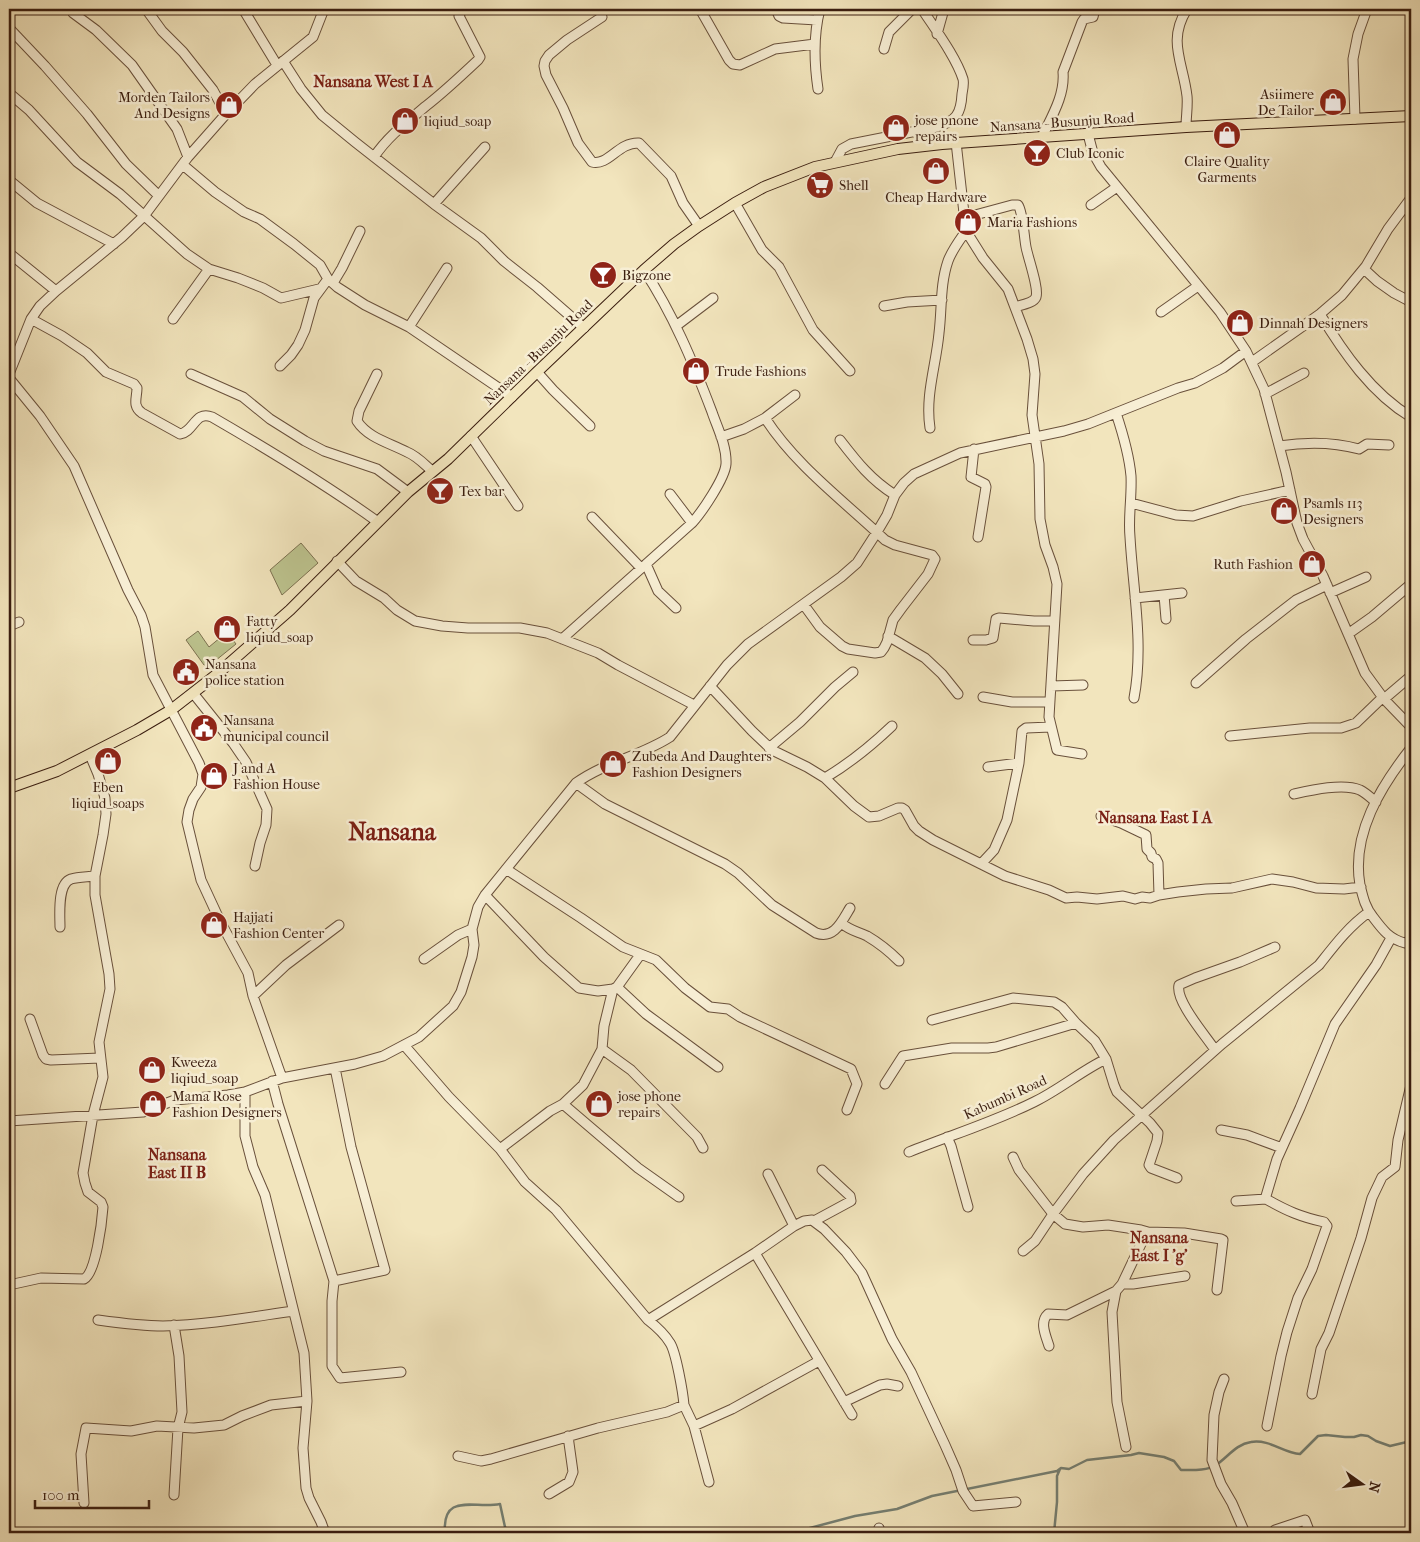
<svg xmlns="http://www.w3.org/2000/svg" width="1420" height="1542" viewBox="0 0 1420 1542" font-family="'IM FELL French Canon',serif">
  <rect width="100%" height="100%" fill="#f2e5bd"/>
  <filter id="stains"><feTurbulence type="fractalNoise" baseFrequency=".004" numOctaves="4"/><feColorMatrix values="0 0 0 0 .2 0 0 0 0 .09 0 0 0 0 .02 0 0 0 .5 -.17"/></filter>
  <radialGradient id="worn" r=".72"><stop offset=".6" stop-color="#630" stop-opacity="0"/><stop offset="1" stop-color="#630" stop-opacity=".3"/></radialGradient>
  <path fill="#bdc48f" stroke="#7c7150" d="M 301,543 L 318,563 L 282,595 L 270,570 Z
    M 198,631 L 209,647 L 227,632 L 236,644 L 210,665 L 204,665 L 186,640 Z"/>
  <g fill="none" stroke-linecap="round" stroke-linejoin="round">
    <path stroke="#757f72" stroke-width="2.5" d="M 445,1533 C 442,1492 474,1509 500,1504 L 505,1527 L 512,1533
      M 791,1533 L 855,1516 L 897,1509 L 932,1496 L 1057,1471 L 1061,1468 L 1069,1469 L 1087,1460 L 1131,1455 L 1139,1453 L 1164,1457 L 1174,1461 L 1181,1470 C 1192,1470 1207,1471 1216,1465 C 1228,1457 1236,1444 1251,1442 C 1270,1439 1283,1453 1300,1454 L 1318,1436 L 1326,1435 L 1345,1437 L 1354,1437 L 1361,1435 L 1368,1436 L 1376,1441 L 1390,1446 L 1411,1441
      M 1054,1533 L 1057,1502 L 1057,1476 L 1060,1469"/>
    <g stroke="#69503b" stroke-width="11">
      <path id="minor" d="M 146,9 L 162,31 L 183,52 L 213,90 L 226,114
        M 243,9 L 277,65
        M 700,9 L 729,60 L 733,64 L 740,65 L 775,49 L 815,44
        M 776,9 L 779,16 L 783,18 L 817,20
        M 73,13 L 96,30 L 132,65 L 177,129 L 188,157
        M 602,17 L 567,40 L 549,55 L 545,61 L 544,66 L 546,75 L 563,108 L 578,143 L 592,162 C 609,166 618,142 639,143 L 671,176 L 683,203 L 699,226
        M 9,28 L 45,66 L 87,114 L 126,164 L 158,195
        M 937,34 L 944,9
        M 884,49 L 889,32 L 912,9
        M 283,61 L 301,89 L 322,115 L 355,142 L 434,204 L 481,238 L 504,261 L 537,287 L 584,328
        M 818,89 C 814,62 813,36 820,9
        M 9,93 L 29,110 L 77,162 L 120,194 L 187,254 L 209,269 L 238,278 L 263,288 L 281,298 L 319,289
        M 1355,119 L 1353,59 L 1358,34 L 1367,9
        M 1186,127 C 1186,117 1188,106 1187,96 C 1183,62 1167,41 1187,9
        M 1088,134 L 1093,153 L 1101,167 L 1220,312 L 1246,351 L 1264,389 L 1286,472 L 1297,523 L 1303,539 L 1323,576 L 1365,673 L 1384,699 L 1411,727
        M 1042,137 C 1052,116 1065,95 1063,72 L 1082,22 L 1084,19 L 1093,17 L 1095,9
        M 956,142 L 966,231 L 983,258 L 1008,289 L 1027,339 L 1033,359 L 1035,374 L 1032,415 L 1039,464 L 1040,519 L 1045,545 L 1053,567 L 1057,584 L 1049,717 L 1057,750 L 1082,754
        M 374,157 C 388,136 407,122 426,106 C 444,92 461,76 478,60 L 480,57 L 459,16 L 462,9
        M 835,162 L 842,149 L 851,144 L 937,127 C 956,121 961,114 962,94 C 963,89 964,83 963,79 C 956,57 935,29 922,9
        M 183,165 L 215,192 L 244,212 L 260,219 L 294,244 L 320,265 L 328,279 L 337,287 L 365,305 L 409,327 L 512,397
        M 9,180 L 37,203 L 114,244
        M 735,203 L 762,250 L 779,267 L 813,330 L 850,371
        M 434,204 L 485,147
        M 1091,205 L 1117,187
        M 964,218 L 1012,205 L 1018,205 C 1023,212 1024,237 1026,247 C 1028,258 1039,288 1036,297 C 1034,303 1021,305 1015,307
        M 9,253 L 56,291
        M 1364,269 L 1377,281 L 1394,293 L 1411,302
        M 333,283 L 342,268 L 360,231
        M 884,306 L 907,302 L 942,300
        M 1161,312 L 1198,286
        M 1320,314 C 1343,352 1372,394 1411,417
        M 31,319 L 62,336 L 87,353 L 106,372 L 134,384 L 137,388 C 137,398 132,406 142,413 L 180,434 C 194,432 195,410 212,417 C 269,450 325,484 378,522
        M 173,319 L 209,269
        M 676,326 L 713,298
        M 409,327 L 447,268
        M 1252,362 L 1320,314 L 1342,295 L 1366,266 L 1388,229 L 1411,198
        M 280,366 L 291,355 L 298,345 L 305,330 L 314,298 L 328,279
        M 537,372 L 553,390 L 590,426
        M 9,374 L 31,319 L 40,306 L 56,291 L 122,237 L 144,216 L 188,157 L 226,114 L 255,84 L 313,37 L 324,9
        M 191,374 L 243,397 L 270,419 L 305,441 L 324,451 L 377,469 L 408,492
        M 377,374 L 359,411 L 357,421 C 368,438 390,443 407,452 C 417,456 424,464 432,471
        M 9,378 L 40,416 L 74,466 L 128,590 L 141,615 L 145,627 L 153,675 L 199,763 L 203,774 L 201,787 L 193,799 L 189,810 L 187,822 L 201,880 L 220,921 L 248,973 L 253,996 L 282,1078
        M 1265,394 L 1304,373
        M 1116,413 C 1123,434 1129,454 1131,476 C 1132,497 1128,517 1130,537 C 1133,590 1144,645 1134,698
        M 765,418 L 795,395
        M 930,428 C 925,395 936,366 939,333 C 942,309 940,284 948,261 C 952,250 959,241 966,231
        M 471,436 L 518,506
        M 721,437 L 744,429 L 765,418 C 796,466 844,501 885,540 L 895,545 L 932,555 L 935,559 L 928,574 L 901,609 L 893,620 L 887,642 L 884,648 L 881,652 L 875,653 L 848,649 L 842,646 L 820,627 L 804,605
        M 840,440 C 857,462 871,480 895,495
        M 1279,446 C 1305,442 1334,442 1359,449 L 1367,444 L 1389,445
        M 974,449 L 971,477 L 985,484 L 986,487 L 978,537
        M 670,494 L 692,523
        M 1131,503 L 1176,515 L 1193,516 L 1241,501 L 1290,490
        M 592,517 L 641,568
        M 337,561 L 356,581 L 384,598 L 397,610 L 415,621 L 442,626 L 468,628 L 520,628 L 547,633 L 598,653 L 618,665 L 694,705
        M 646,564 L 658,591 L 676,608
        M 1330,593 L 1366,577
        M 1164,595 L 1166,619
        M 1135,598 L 1182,593
        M 9,626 L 19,622
        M 1348,634 L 1372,617 L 1411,584
        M 888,636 L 925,658 L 942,674 L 958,694
        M 562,639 L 692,523 C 702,512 725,478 726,464 C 727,446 717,427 712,412 C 693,362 673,314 644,270
        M 973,640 L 986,640 L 993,638 L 996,619 L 999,618 L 1034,621 L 1054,621
        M 1196,683 L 1246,639 L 1296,600 L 1327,585
        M 710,686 L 752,731 L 772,750 L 807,767 L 825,778 L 854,806 L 869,817 L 879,816 L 898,808 L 902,808 L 905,810 L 914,826 L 919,831 L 933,840 L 1005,876 L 1049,890 L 1066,898 L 1077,897 L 1097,899 L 1123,896 L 1135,899 L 1142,897 L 1150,898 L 1159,895 L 1178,892 L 1206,889 L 1232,888 L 1272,879 L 1293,882 L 1316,888 L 1344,889 L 1361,887
        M 1051,686 L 1083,685
        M 193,693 L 233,743 L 246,762 L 267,809 L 266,825 L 260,843 L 255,866
        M 983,697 L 1012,702 L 1049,702
        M 1384,699 L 1411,676
        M 1230,736 L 1310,728 L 1341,728 L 1356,723 L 1383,697
        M 769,748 L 800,722 L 835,687 L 853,672
        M 1411,748 C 1381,786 1351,834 1360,885 C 1363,897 1365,907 1373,917 C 1382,929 1389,939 1405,943 L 1411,940
        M 988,767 L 1019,763
        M 825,778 C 850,763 871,746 892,726
        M 576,783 L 605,804 L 725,864 L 738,873 L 772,905 L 816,933 C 834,940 842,921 850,908
        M 1294,794 C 1312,790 1343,783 1360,790 C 1366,793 1371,798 1376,802
        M 1101,816 L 1121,823 L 1146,835 L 1147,849 L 1151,853 L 1152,857 L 1156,859 L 1158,863 L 1159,895
        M 981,864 L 994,850 L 1007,820 L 1019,763 L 1022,731 L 1026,728 L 1051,727
        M 506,869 L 581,918 L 623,947 L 656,960 L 685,988 L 710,1007 L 728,1009 L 740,1017 L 851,1069 L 857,1084 L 847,1110
        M 485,895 L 544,957 L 579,988 L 598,991 L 613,989 L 617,987 L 640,955
        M 841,923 C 851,931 856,931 867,936 C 879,943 889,951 899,961
        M 60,927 C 60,915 57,884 71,879 C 78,877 87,877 95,876
        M 424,959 L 458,935 L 472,929
        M 617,987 L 646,1014 L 718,1067
        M 253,996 L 286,965 L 339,925
        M 30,1019 L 43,1055 L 46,1059 L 51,1060 L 100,1058
        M 932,1020 L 1013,998 L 1054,1002 L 1062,1007 L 1076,1023 L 1095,1041 L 1106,1059 L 1114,1085 L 1117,1092 L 1150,1123 L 1158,1133 L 1157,1141 L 1149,1165 L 1151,1168 L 1177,1178
        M 404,1045 L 449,1097 L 500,1149 L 525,1182 L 556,1210 L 648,1320 C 657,1327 664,1333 670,1343 C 676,1352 683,1393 684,1405 L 667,1412 L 598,1428 L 491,1459 L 481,1461 L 458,1456
        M 602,1049 L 631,1070 L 697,1137 L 703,1148
        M 1215,1050 C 1206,1036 1175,1001 1179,985 L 1195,978 L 1240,962 L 1275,947
        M 272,1081 L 278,1104 L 334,1281 L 332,1301 L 332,1366 L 340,1378 L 401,1372
        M 885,1084 L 903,1056 L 952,1048 L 988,1048 L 996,1047 L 1076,1023
        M 245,1092 L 245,1136 L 253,1167 L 265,1195 L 304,1353 L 307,1401 L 303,1448 L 306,1488 L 309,1498 L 321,1522 L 325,1533
        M 563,1104 L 638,1168 L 679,1197
        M 9,1121 L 143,1112 L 175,1100 L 228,1095 L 245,1092 L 282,1078 L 355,1064 L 383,1056 L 419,1037 L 453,1006 L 461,992 L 472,957 L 474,945 L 472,929 L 478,907 L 485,895 L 576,783 C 605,762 641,756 670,737 L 727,665 L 748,644 L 841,577 L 857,563 L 877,532 L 887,515 L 895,495 L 904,483 L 914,474 L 960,453 L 1064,431 L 1088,424 L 1178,388 L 1195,383 L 1223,368 L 1246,351
        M 1221,1130 L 1247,1135 L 1282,1148
        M 947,1137 L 951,1146 L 968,1207
        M 500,1149 L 550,1111 L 563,1104 L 583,1085 L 602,1049 L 604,1026 L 613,989
        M 909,1152 C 951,1135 994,1122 1034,1102 C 1059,1090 1081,1071 1106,1059
        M 1013,1157 L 1019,1170 L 1053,1214 L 1035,1241 L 1023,1251
        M 768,1174 L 794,1226
        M 1236,1201 L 1266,1199
        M 814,1221 L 851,1201 L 850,1196 L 822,1170
        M 755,1253 L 852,1415
        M 334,1281 L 385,1270 L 351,1147 L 335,1068
        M 1122,1284 L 1133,1284 L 1185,1276
        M 9,1285 L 41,1278 L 84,1279 C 96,1273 102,1221 103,1207 L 101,1202 L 88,1192 L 85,1183 L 83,1173 L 93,1115 L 103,1077 L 99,1042 L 110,989 L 109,974 L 95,895 L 95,876 L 103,835 L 106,814 L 105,798 L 98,774 L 90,755
        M 1217,1290 L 1223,1240 L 1221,1239 L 1184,1233 L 1148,1232 L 1141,1230 L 1108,1225 L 1083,1227 L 1065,1224 L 1053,1214 L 1083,1174 L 1114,1140 L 1222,1044 L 1319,965 C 1334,946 1349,926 1369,912
        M 98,1320 C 120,1323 142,1326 163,1326 C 207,1325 251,1317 293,1311
        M 648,1320 L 755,1253 L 794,1226 L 804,1221 L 812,1220 L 824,1229 L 846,1252 L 862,1273 L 892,1339 L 911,1372 L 945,1445 L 956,1470 L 963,1491 L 973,1506 L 1016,1502
        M 174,1325 L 179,1356 L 182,1412 L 178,1428 L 174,1495
        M 1049,1346 C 1046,1336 1039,1322 1048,1314 L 1067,1315 L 1116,1291
        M 1224,1379 L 1219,1392 L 1214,1415 L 1212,1460 L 1221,1484 L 1232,1503 L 1245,1533
        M 1312,1394 L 1321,1349 L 1329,1333 L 1361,1238 L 1372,1198 L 1382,1177 L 1395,1167 L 1398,1140 L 1411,1085
        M 844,1402 L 880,1385 L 887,1384 L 898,1386
        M 684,1405 L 694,1426 L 709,1482
        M 694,1426 L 732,1409 L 819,1361
        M 1267,1426 L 1281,1356 L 1287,1332 L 1298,1298 L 1312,1269 L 1327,1226 L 1324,1222 C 1301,1217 1287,1211 1266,1199 L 1266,1196 L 1277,1159 L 1300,1108 L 1335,1024 L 1376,965 L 1391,938
        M 1126,1447 L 1117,1402 L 1112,1312 L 1116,1291 L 1122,1284 L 1141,1244 L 1148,1232
        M 549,1494 L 569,1482 L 573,1472 L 568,1436
        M 84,1503 L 81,1454 L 86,1428 L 131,1431 L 157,1426 L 194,1428 L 224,1425 L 242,1416 L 271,1405 L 307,1401
        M 1275,1530 L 1305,1520 L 1310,1533
        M 877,1533 L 879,1528"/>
    </g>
    <g stroke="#3b1e10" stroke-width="12">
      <path id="major" d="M 9,788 L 57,771 L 137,730 L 171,710 L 216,675 L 290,610 L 408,492 L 448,459 L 537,372 L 644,270 L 674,244 L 699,226 L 735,203 L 764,187 L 815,167 L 898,149 L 942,144 L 1186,127 L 1411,116"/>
    </g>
    <use href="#minor" stroke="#f7eed4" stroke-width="9"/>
    <use href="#major" stroke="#f2e5bd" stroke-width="10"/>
  </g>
  <defs>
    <g id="shop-disc" transform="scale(1.4375)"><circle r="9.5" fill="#8f2418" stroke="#f7eed4"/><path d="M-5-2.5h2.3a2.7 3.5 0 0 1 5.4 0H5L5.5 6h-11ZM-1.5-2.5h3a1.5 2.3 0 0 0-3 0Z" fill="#fff"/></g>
    <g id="bar-disc" transform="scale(1.4375)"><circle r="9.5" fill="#8f2418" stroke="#f7eed4"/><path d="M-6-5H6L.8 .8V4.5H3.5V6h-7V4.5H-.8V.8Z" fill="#fff"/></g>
    <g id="supermarket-disc" transform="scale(1.4375)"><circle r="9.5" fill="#8f2418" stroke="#f7eed4"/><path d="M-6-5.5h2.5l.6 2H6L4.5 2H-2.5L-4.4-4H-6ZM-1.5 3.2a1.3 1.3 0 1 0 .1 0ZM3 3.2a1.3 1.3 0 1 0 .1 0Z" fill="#fff"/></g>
    <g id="civic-disc" transform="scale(1.4375)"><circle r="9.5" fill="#8f2418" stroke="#f7eed4"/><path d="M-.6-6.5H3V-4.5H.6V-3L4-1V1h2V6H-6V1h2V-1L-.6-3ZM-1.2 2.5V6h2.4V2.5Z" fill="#fff"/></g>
  </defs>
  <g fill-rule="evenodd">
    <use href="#shop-disc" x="1333" y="102"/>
    <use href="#shop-disc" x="229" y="105"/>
    <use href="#shop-disc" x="405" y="121"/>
    <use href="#shop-disc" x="896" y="128"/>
    <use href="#shop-disc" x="1227" y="135"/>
    <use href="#bar-disc" x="1037" y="153"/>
    <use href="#shop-disc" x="936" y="171"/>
    <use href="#supermarket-disc" x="820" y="185"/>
    <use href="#shop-disc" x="968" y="222"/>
    <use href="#bar-disc" x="603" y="275"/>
    <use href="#shop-disc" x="1240" y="323"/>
    <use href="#shop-disc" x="696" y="371"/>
    <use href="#bar-disc" x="440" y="491"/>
    <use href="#shop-disc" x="1284" y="511"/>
    <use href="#shop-disc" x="1312" y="564"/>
    <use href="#shop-disc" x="227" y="629"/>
    <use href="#civic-disc" x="186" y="672"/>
    <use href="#civic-disc" x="204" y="728"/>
    <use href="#shop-disc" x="108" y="761"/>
    <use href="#shop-disc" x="613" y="764"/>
    <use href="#shop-disc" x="214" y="776"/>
    <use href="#shop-disc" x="214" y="925"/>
    <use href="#shop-disc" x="152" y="1070"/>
    <use href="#shop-disc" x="153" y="1104"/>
    <use href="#shop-disc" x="599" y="1104"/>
  </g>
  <g text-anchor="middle" stroke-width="5" stroke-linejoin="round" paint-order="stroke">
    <g font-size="14" fill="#3b1e10" stroke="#f7eed4" text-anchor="start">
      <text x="1314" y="99" text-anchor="end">Asiimere<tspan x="1314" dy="16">De Tailor</tspan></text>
      <text x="210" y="102" text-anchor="end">Morden Tailors<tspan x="210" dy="16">And Designs</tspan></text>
      <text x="915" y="125">jose pnone<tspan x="915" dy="16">repairs</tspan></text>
      <text x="424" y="126">liqiud_soap</text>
      <text x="1056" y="158">Club Iconic</text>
      <text x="1227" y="166" text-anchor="middle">Claire Quality<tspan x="1227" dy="16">Garments</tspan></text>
      <text x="839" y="190">Shell</text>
      <text x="936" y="202" text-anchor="middle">Cheap Hardware</text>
      <text x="987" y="227">Maria Fashions</text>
      <text x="622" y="280">Bigzone</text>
      <text x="1259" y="328">Dinnah Designers</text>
      <text x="715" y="376">Trude Fashions</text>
      <text x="459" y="496">Tex bar</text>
      <text x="1303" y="508">Psamls 113<tspan x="1303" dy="16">Designers</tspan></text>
      <text x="1293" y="569" text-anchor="end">Ruth Fashion</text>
      <text x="246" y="626">Fatty<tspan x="246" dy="16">liqiud_soap</tspan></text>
      <text x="205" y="669">Nansana<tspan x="205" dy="16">police station</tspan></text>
      <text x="223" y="725">Nansana<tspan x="223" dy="16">municipal council</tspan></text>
      <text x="632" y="761">Zubeda And Daughters<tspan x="632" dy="16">Fashion Designers</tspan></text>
      <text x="233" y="773">J and A<tspan x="233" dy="16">Fashion House</tspan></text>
      <text x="108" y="792" text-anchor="middle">Eben<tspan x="108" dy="16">liqiud_soaps</tspan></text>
      <text x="233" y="922">Hajjati<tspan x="233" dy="16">Fashion Center</tspan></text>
      <text x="171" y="1067">Kweeza<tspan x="171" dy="16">liqiud_soap</tspan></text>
      <text x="172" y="1101">Mama Rose<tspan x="172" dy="16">Fashion Designers</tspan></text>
      <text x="618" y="1101">jose phone<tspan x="618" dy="16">repairs</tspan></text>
    </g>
    <g font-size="14" fill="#3b1e10" stroke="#f7eed4">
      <text transform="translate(1062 122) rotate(-4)" y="5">Nansana - Busunju Road</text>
      <text transform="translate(538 352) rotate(-44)" y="5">Nansana - Busunju Road</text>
      <text transform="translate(1005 1097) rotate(-24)" y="5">Kabumbi Road</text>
    </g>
    <g font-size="16" font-weight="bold" fill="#7a1f14" stroke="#f7eed4">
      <text x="373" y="87">Nansana West I A</text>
      <text x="1155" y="823">Nansana East I A</text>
      <text x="177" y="1160">Nansana<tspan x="177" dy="18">East II B</tspan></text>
      <text x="1159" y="1243">Nansana<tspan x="1159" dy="18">East I 'g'</tspan></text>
    </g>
    <g font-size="24" font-weight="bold" fill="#7a1f14" stroke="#f7eed4">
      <text x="392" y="840">Nansana</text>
    </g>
  </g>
  <rect width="1420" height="1542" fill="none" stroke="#f2e5bd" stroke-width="30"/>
  <rect x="10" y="10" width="1400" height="1522" fill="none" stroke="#3b1e10" stroke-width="2.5"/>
  <rect x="15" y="15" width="1390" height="1512" fill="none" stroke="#3b1e10"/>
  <g transform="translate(1362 1484) rotate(104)" stroke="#f7eed4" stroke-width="4" paint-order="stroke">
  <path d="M0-4L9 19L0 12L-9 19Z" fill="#3b1e10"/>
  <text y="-8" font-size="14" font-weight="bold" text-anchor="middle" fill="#3b1e10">N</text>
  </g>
  <path d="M35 1500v8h114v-8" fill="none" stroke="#3b1e10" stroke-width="2.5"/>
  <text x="42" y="1500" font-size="15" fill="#3b1e10" stroke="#f7eed4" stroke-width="4" paint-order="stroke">100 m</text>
  <rect width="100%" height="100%" filter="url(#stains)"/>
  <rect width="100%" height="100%" fill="url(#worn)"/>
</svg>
